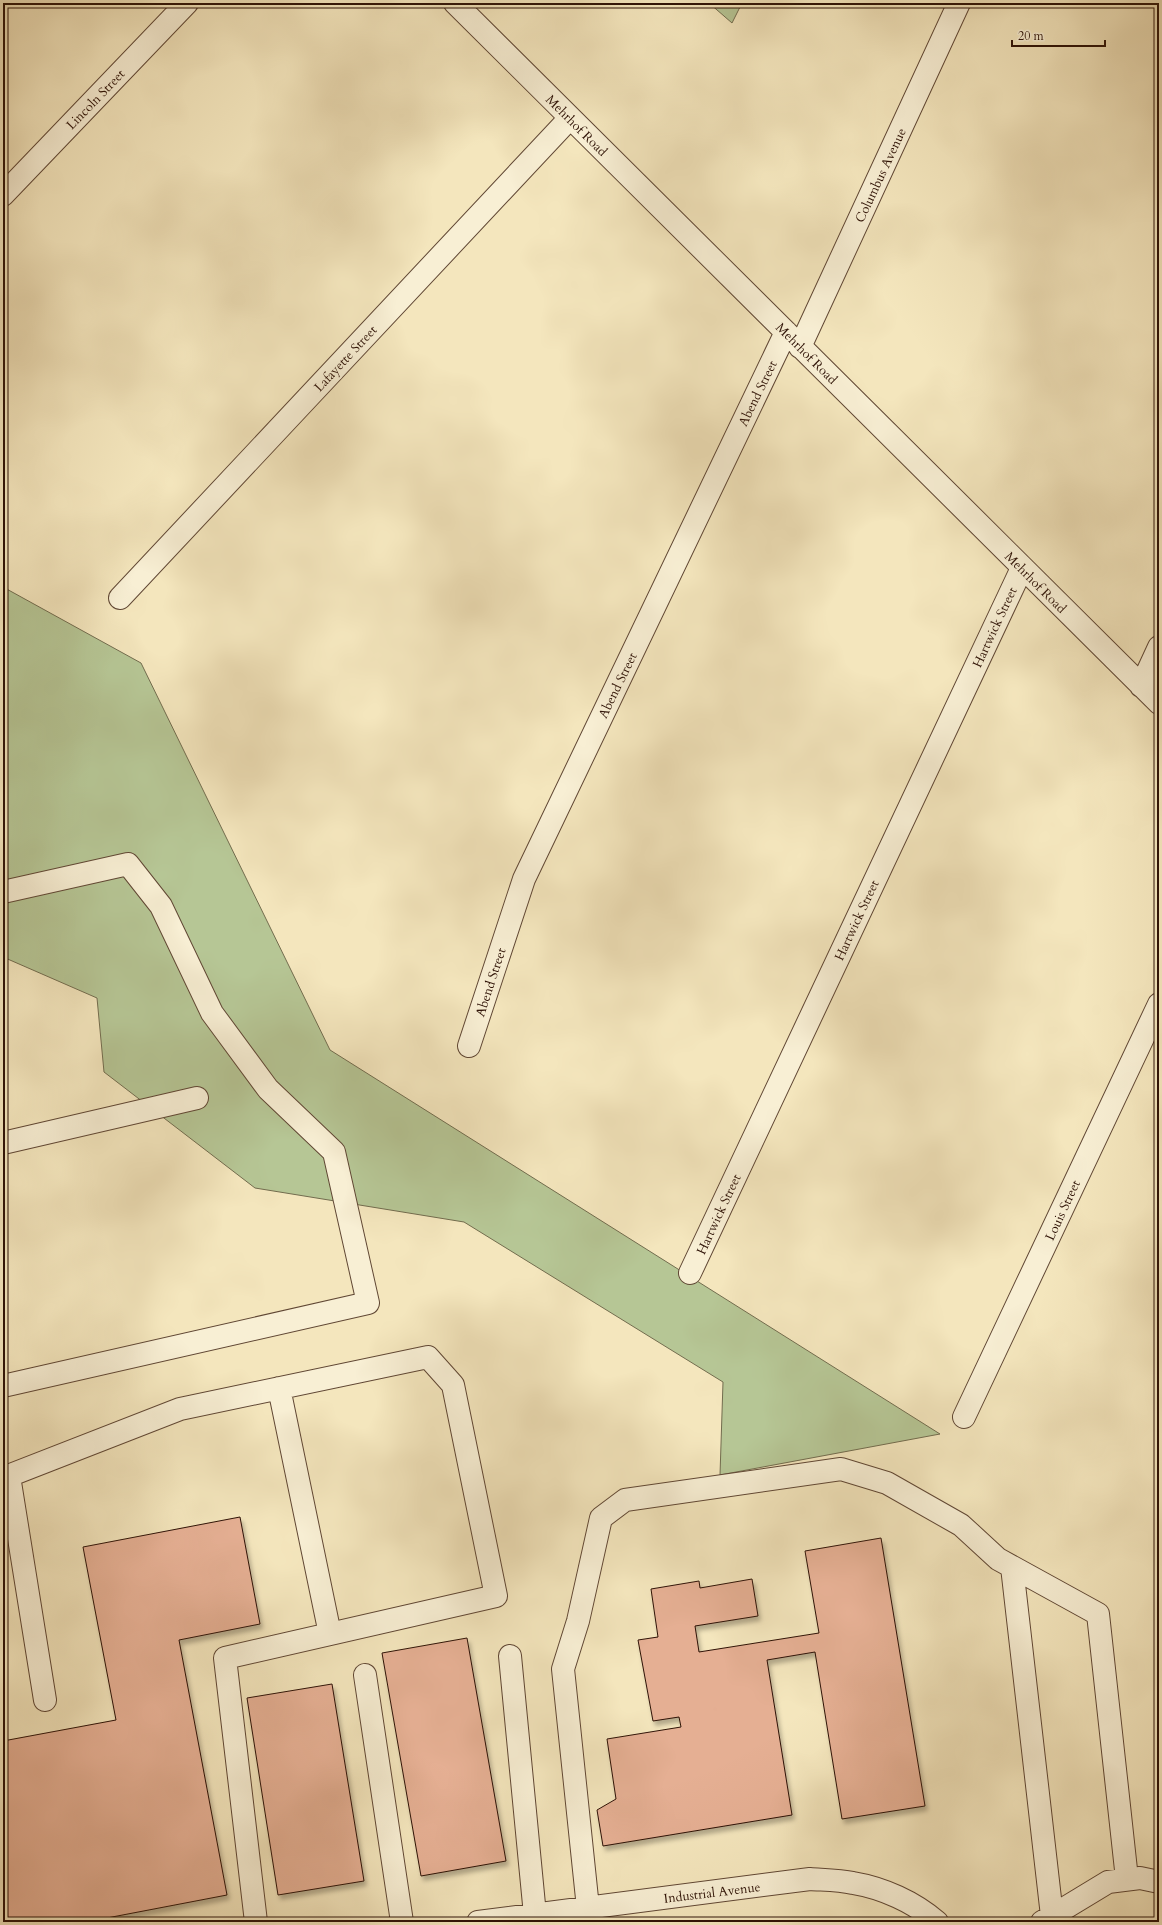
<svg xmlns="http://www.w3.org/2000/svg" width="1162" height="1925" viewBox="0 0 1162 1925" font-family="Cardo,serif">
  <defs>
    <filter id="shadow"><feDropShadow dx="2.5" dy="4.5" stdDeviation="2" flood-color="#0004"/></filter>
  </defs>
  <rect width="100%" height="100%" fill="#f4e6bd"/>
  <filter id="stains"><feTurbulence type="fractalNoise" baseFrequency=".005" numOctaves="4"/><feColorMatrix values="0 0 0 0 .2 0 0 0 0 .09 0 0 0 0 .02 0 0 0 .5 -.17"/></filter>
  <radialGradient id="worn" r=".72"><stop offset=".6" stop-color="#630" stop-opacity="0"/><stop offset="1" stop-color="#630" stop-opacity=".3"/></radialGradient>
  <path fill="#b6c695" stroke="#726c4e" d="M 709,3 L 742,3 L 732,23 Z
    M 3,587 L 141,663 L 330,1050 L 940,1434 L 720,1475 L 723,1382 L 464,1222 L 255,1188 L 104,1072 L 97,998 L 3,957 Z"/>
  <path fill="#e5af93" stroke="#2e1206" filter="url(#shadow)" d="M 240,1517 L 260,1624 L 179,1640 L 227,1895 L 86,1922 L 3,1922 L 3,1741 L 116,1720 L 83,1547 Z
    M 881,1538 L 925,1806 L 842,1819 L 815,1652 L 767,1660 L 792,1815 L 603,1846 L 597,1810 L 616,1799 L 607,1739 L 681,1727 L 679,1717 L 653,1721 L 638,1640 L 658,1637 L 651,1589 L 699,1581 L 700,1588 L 752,1579 L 758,1616 L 695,1626 L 699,1652 L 819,1633 L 805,1551 Z
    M 467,1638 L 506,1861 L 421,1876 L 382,1653 Z
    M 332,1684 L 364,1881 L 278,1895 L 247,1698 Z"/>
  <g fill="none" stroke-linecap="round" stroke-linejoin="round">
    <g stroke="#604734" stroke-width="24">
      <path id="minor" d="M 455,3 L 1159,703
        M 3,195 L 187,3
        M 800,347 L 959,3
        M 120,598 L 570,118
        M 1141,686 L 1159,647
        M 3,892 L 128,864 L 161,906 L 212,1013 L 268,1089 L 334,1152 L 368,1303 L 3,1386
        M 469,1046 L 524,879 L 786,332
        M 3,1143 L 197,1098
        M 690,1273 L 1022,568
        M 279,1388 L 330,1634
        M 964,1417 L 1159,1004
        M 9,1476 L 45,1700
        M 3,1478 L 180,1409 L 428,1357 L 453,1385 L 496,1596 L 225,1658 L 256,1922
        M 1012,1567 L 1052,1916
        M 510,1656 L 535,1915
        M 365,1675 L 402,1922
        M 588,1908 L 563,1669 L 578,1621 L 601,1518 L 625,1500 L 841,1469 L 887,1483 L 961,1525 L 998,1559 L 1098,1614 L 1127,1879
        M 478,1922 L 810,1879 C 824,1880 839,1880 853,1883 C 883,1888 914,1902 937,1922
        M 1042,1922 L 1108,1882 L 1140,1878 L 1159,1882"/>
    </g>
    <use href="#minor" stroke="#f8efd4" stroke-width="22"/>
  </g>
  <g text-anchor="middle" stroke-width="4" stroke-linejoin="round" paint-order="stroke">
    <g font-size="13" fill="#2e1206" stroke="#f8efd4">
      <text transform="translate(95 99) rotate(-46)" y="5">Lincoln Street</text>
      <text transform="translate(577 125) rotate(45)" y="5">Mehrhof Road</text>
      <text transform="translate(880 175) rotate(-65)" y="5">Columbus Avenue</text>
      <text transform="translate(807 353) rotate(45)" y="5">Mehrhof Road</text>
      <text transform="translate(345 358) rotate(-47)" y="5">Lafayette Street</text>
      <text transform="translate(757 393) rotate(-64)" y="5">Abend Street</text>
      <text transform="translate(1036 582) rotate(45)" y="5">Mehrhof Road</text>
      <text transform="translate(994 627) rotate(-65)" y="5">Hartwick Street</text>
      <text transform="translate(617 685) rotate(-64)" y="5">Abend Street</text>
      <text transform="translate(856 920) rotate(-65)" y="5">Hartwick Street</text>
      <text transform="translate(490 982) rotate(-72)" y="5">Abend Street</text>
      <text transform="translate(1062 1210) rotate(-65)" y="5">Louis Street</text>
      <text transform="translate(718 1214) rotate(-65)" y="5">Hartwick Street</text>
      <text transform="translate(712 1892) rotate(-7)" y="5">Industrial Avenue</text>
    </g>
  </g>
  <rect width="1162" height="1925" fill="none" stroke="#f4e6bd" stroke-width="16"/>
  <rect x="4" y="4" width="1154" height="1917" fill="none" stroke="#2e1206" stroke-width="2"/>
  <rect x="8" y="8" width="1146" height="1909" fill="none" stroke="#2e1206"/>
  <path d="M1012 40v6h93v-6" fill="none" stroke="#2e1206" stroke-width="2"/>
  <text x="1018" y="40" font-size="12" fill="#2e1206" stroke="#f8efd4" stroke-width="3" paint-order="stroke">20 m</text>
  <rect width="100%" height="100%" filter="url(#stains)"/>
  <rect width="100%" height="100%" fill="url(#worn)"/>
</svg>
